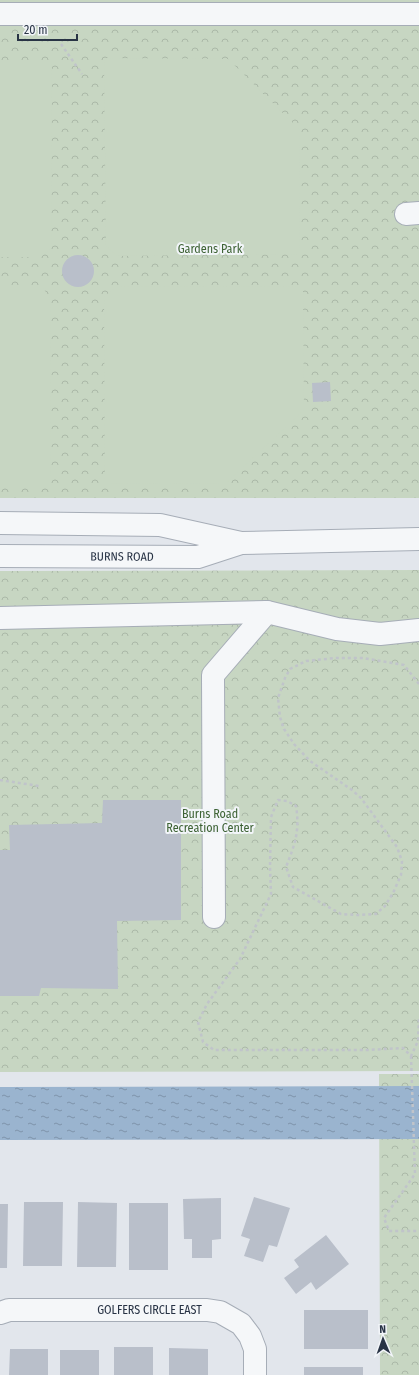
<svg xmlns="http://www.w3.org/2000/svg" width="419" height="1375" viewBox="0 0 419 1375" font-family="'Fira Sans Condensed',sans-serif">
  <defs>
    <pattern id="park-crowns" width="20" height="18" patternUnits="userSpaceOnUse"><rect width="20" height="18" fill="#c7d6c2"/><path d="M2 6a3 3 0 1 1 6 0M12 15a3 3 0 1 1 6 0" fill="none" stroke="#abb8a8"/></pattern>
    <pattern id="water-ripples" width="26" height="14" patternUnits="userSpaceOnUse"><rect width="26" height="14" fill="#9ab4cf"/><path d="M2 4q2-2 4 0t4 0M15 11q2-2 4 0t4 0" fill="none" stroke="#7e93aa"/></pattern>
  </defs>
  <rect width="100%" height="100%" fill="#e2e6ec"/>
  <path fill="url(#park-crowns)" d="M 0,0 L 419,0 L 419,498 L 0,498 Z
    M 419,570 L 419,1071 L 0,1072 L 0,571 Z
    M 379,1074 L 419,1074 L 419,1375 L 380,1375 Z"/>
  <path fill="#c7d6c2" d="M 104,58 L 228,59 L 300,130 L 299,254 L 117,256 L 106,246 Z
    M 0,61 L 52,61 L 51,248 L 41,257 L 0,257 Z
    M 303,286 L 304,410 L 225,484 L 105,483 L 104,297 L 116,287 Z
    M 0,288 L 43,288 L 50,298 L 51,485 L 0,485 Z"/>
  <path fill="url(#water-ripples)" d="M 419,1086 L 419,1139 L 0,1140 L 0,1087 Z"/>
  <path fill="#b9bfca" d="M62 271a16 16 0 1 1 32 0a16 16 0 1 1-32 0Z
    M 330,382 L 331,401 L 313,402 L 312,383 Z
    M 103,800 L 181,800 L 181,920 L 117,921 L 118,989 L 41,988 L 39,996 L 0,996 L 0,850 L 10,850 L 9,825 L 102,823 Z
    M 254,1197 L 290,1208 L 277,1247 L 269,1245 L 263,1262 L 244,1256 L 250,1239 L 241,1236 Z
    M 221,1198 L 221,1239 L 212,1240 L 212,1258 L 192,1258 L 192,1239 L 184,1239 L 183,1199 Z
    M 24,1202 L 63,1202 L 62,1266 L 23,1266 Z
    M 78,1202 L 117,1203 L 116,1267 L 77,1267 Z
    M 129,1203 L 168,1203 L 168,1270 L 129,1270 Z
    M 0,1204 L 8,1204 L 7,1268 L 0,1268 Z
    M 326,1235 L 349,1264 L 316,1290 L 311,1282 L 296,1294 L 284,1278 L 299,1267 L 294,1260 Z
    M 304,1310 L 368,1310 L 368,1349 L 304,1349 Z
    M 114,1347 L 153,1347 L 153,1375 L 114,1375 Z
    M 169,1348 L 208,1349 L 208,1375 L 169,1375 Z
    M 10,1349 L 48,1349 L 48,1375 L 9,1375 Z
    M 60,1350 L 99,1350 L 99,1375 L 60,1375 Z
    M 304,1367 L 363,1367 L 363,1375 L 304,1375 Z"/>
  <g fill="none" stroke-linecap="round" stroke-linejoin="round">
    <g stroke="#a6adb7" stroke-width="24">
      <g id="minor">
        <path d="M 0,14 L 419,14"/>
        <path d="M 406,214 L 419,213"/>
        <path d="M 0,523 L 160,525 L 241,543 L 419,539"/>
        <path id="s1" d="M 0,556 L 198,557 L 241,543"/>
        <path d="M 0,618 L 267,612 L 337,629 L 380,634 L 419,630"/>
        <path d="M 214,917 L 213,675 L 267,612"/>
        <path id="s2" d="M 0,1313 L 9,1310 L 207,1310 L 220,1312 L 241,1324 L 250,1336 L 255,1349 L 255,1375"/>
      </g>
    </g>
    <path stroke="#c0c4ca" stroke-width="2.5" stroke-dasharray="3 3" stroke-linecap="butt" d="M 61,44 L 82,74
      M 419,684 L 404,665 L 363,658 L 336,658 L 306,661 L 290,669 L 285,678 L 278,698 L 280,717 L 284,729 L 294,744 L 310,761 L 352,790 L 361,798 L 397,847 L 402,861 L 401,875 L 393,893 L 385,906 L 376,914 L 357,915 L 341,914 L 293,887 L 286,867 C 295,844 300,831 296,806 L 287,801 L 278,800 L 271,817 L 270,867 L 271,894 L 240,959 L 207,1004 L 198,1022 L 203,1042 L 214,1050 L 367,1050 L 403,1048 L 411,1056 L 418,1041 L 419,1018
      M 0,780 L 39,786
      M 411,1056 L 415,1174 L 384,1218 L 389,1231 L 419,1231"/>
    <use href="#minor" stroke="#f5f7f9" stroke-width="22"/>
  </g>
  <g text-anchor="middle" stroke-width="4" stroke-linejoin="round" paint-order="stroke">
    <g font-size="12" fill="#3d6234" stroke="#f2f5f9">
      <text x="210" y="253">Gardens Park</text>
      <text x="210" y="818">Burns Road<tspan x="210" dy="14">Recreation Center</tspan></text>
    </g>
    <g font-size="12" fill="#283345" stroke="#f2f5f9">
      <text dy="4" stroke="none"><textPath href="#s1" startOffset="122">BURNS ROAD</textPath></text>
      <text dy="4" stroke="none"><textPath href="#s2" startOffset="150">GOLFERS CIRCLE EAST</textPath></text>
    </g>
  </g>
  <g transform="translate(383 1339) rotate(358)" stroke="#f2f5f9" stroke-width="3" paint-order="stroke">
  <path d="M0-3L7 15L0 10L-7 15Z" fill="#283345"/>
  <text y="-6" font-size="11" font-weight="bold" text-anchor="middle" fill="#283345">N</text>
  </g>
  <path d="M18 34v6h59v-6" fill="none" stroke="#283345" stroke-width="2"/>
  <text x="24" y="34" font-size="12" fill="#283345" stroke="#f2f5f9" stroke-width="3" paint-order="stroke">20 m</text>
</svg>
